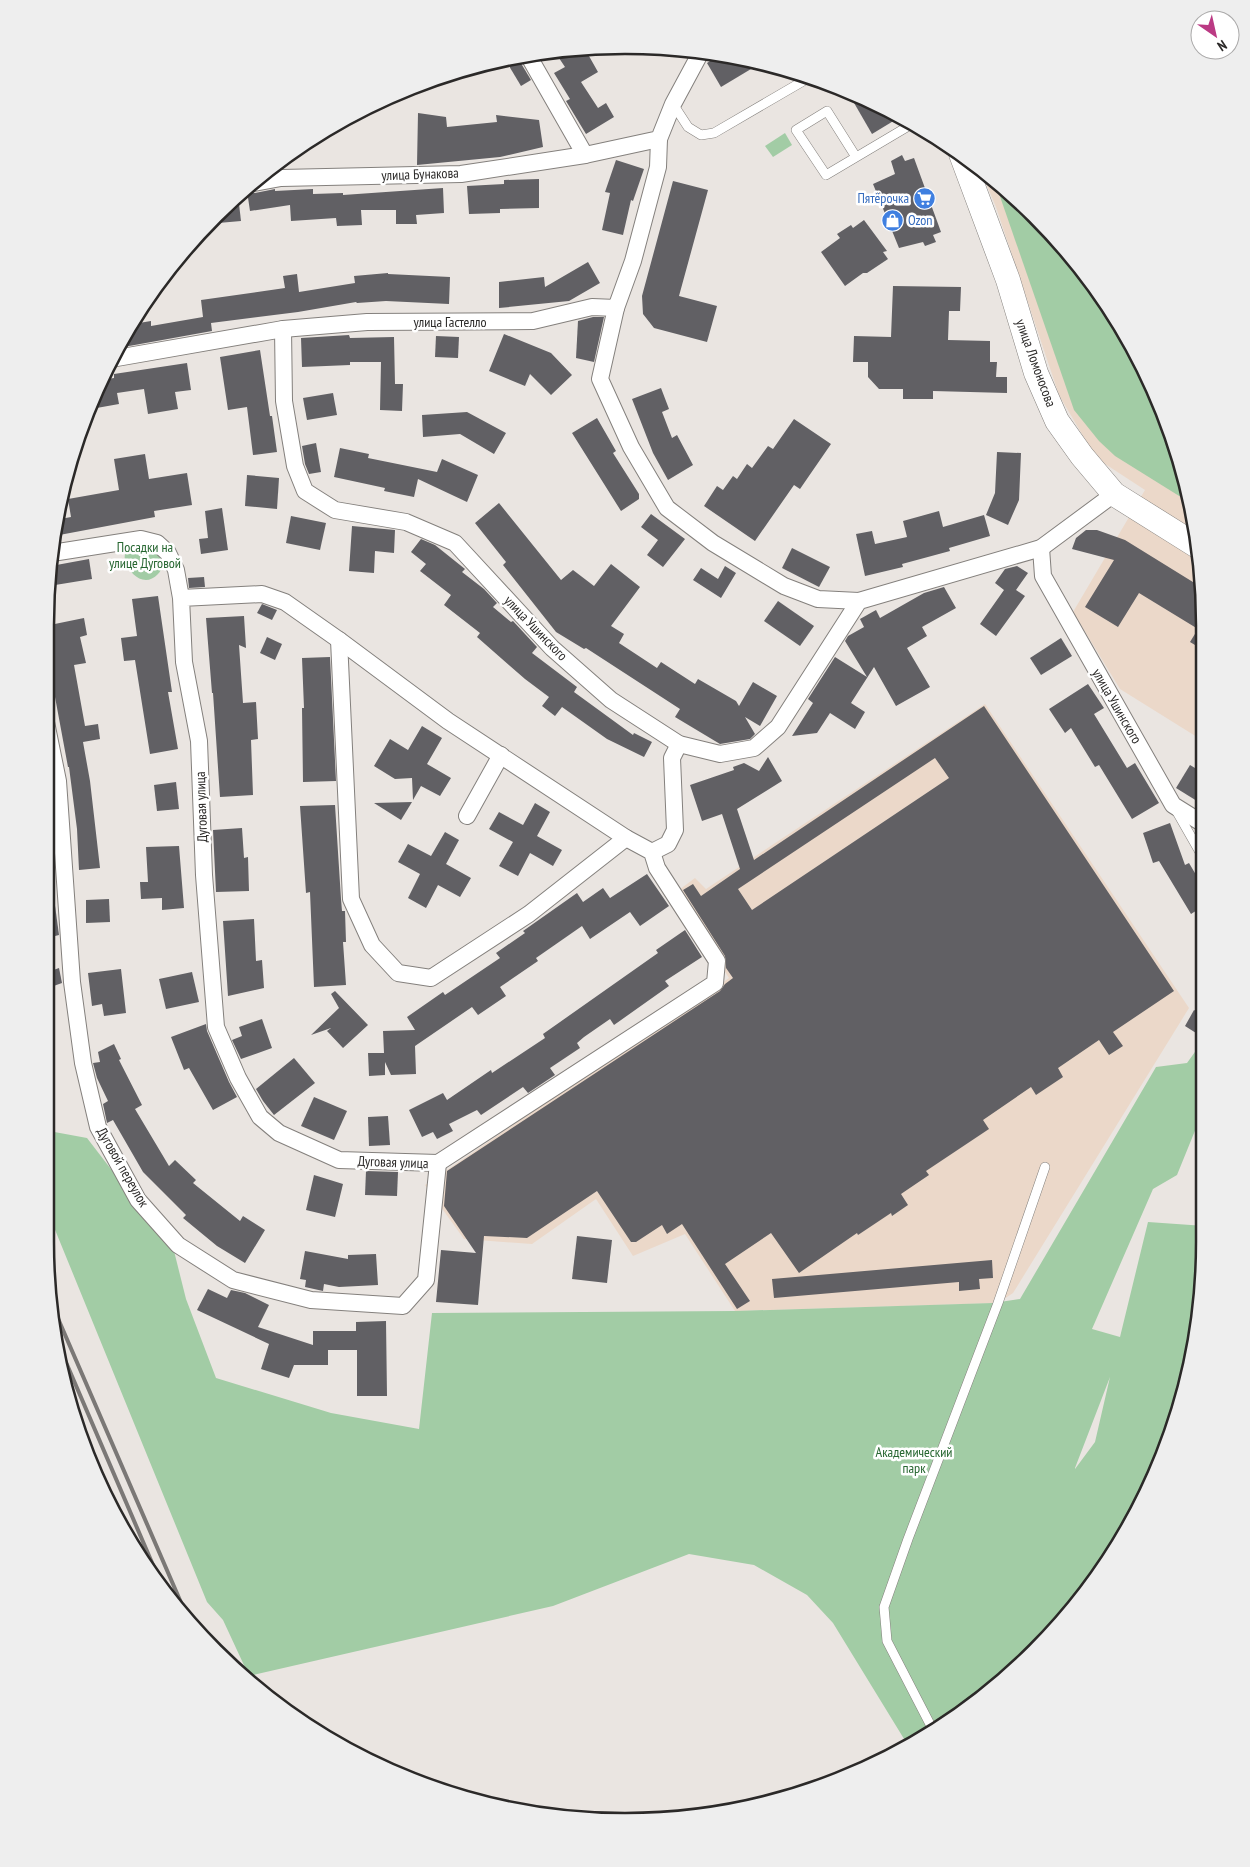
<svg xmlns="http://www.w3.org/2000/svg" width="1250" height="1867" font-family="'PT Sans Narrow',sans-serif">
<rect width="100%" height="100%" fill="#eae5e1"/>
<!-- industrial -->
<g fill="#ebd8c9">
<polygon points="980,169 1035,215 1107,303 1161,403 1194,512 1205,625 1205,742 1120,689 1073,612 1145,490 1096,458 1059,395 996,207"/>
<polygon points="985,704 1189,1008 1013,1293 998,1303 735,1311 685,1234 633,1256 596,1199 532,1244 464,1239 425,1185 729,978 675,893 695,878 706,889"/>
</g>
<!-- green -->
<g fill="#a2cca5" fill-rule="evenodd">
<polygon points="785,133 792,145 773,157 765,146"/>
<polygon points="995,182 1035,215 1107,303 1161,403 1192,504 1115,456 1099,441 1074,410"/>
<path d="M 138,535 L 166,560 C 163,564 162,570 158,574 C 145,588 130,575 125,561 C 124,556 126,549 127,545 Z"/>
<path d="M 1205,1038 L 1205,1106 L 1177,1175 L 1153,1189 L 1092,1329 L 1120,1337 L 1148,1222 L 1205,1226 L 1205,1242 L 1194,1355 L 1145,1499 L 1085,1595 L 1035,1652 L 909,1747 L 833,1623 L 807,1595 L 754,1565 L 689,1554 L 553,1606 L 249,1676 L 223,1620 L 207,1602 L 49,1215 L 49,1131 L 87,1138 L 174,1251 L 186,1299 L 216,1378 L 331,1413 L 419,1429 L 432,1313 L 735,1311 L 993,1303 L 1020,1299 L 1156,1067 L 1187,1063 ZM 1110,1377 L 1095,1442 L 1075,1469 L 1075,1468 Z"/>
</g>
<!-- building -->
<g fill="#616064" fill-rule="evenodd">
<polygon points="585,49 598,72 581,82 598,108 606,103 614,117 586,134 566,101 570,99 554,73 565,67 555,52"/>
<polygon points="721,54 738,56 761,63 721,87 707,63"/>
<polygon points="519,60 531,80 521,86 509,66"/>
<polygon points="846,89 847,89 900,117 872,134"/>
<polygon points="418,113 446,117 447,127 497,122 496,115 539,120 543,147 500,157 417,165"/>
<polygon points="902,155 905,161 914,158 941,232 933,235 936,242 925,246 923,242 899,248 873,184 895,174 891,161"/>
<polygon points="616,160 644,169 633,201 631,200 623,235 602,230 610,193 605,192"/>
<polygon points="539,179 539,208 500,209 500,213 469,214 467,186 504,184 504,180"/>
<polygon points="673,181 708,190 679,296 717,306 707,342 654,328 643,314 642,296"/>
<polygon points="443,188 444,213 416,215 417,224 396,224 396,210 361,210 362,225 337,226 336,218 291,221 290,205 250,211 247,191 255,193 275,189 275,191 313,189 313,194 343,193 343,195"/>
<polygon points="239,204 241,221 207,224 227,205"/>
<polygon points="864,220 887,251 883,252 888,259 867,273 863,273 845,286 821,252 840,238 837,234 851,225 853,228"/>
<polygon points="588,262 600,283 569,301 499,308 499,282 544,277 545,287"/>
<polygon points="388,273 388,274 450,277 449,304 386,301 357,303 356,302 298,312 211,323 212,331 118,348 133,324 151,321 151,326 203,317 201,300 285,288 283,276 297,274 299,292 355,283 354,276"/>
<polygon points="893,286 961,287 960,311 949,311 948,340 990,341 990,362 997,362 996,377 1007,377 1007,393 933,391 933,399 903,399 903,389 879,389 868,377 868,362 853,362 854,336 891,337"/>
<polygon points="593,317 604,317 594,362 576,358 578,321"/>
<polygon points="504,334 551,353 572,375 551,395 530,374 525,386 489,371"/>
<polygon points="349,335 350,338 394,337 395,384 403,384 402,411 380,410 381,362 350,362 350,365 302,367 301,338"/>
<polygon points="436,336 459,337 458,358 435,357"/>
<polygon points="260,350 270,416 272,416 277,452 253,455 247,407 228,410 220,357"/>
<polygon points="187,363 191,390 175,392 178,409 148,414 144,389 117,393 119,404 91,409 101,380 114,378 114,374"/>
<polygon points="661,388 669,409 662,412 672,438 677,435 693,465 668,480 653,453 632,399"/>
<polygon points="333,393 337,415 307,420 303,398"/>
<polygon points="467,412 506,433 494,454 460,434 423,437 422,415"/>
<polygon points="597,418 616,451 613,453 639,494 639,499 621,511 572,433"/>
<polygon points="794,419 831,444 800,489 794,485 755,541 704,506 717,486 723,490 733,476 737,479 747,464 752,468 768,446 773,449"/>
<polygon points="316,443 321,472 309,474 305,464 302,446"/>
<polygon points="340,448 369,454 368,458 437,472 442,459 478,475 467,502 418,479 414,497 384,491 385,488 334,477"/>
<polygon points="997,452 1021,453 1019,500 1008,525 986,515 995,493"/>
<polygon points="145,454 149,479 187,473 192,505 154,511 155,517 54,536 55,520 71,517 68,499 119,490 114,459"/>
<polygon points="247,475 279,478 277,509 245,506"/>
<polygon points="499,503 561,580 573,570 594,586 611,564 640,587 611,626 624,634 619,643 657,668 661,662 695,684 698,679 736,701 739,706 753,682 777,696 760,726 745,717 755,734 750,739 720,744 675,717 680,709 586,648 584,649 556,632 503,565 506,562 475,523"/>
<polygon points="222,508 228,550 201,554 199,539 208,538 205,511"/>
<polygon points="939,511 943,527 984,515 990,536 949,548 950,551 902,564 903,567 865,576 856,534 872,531 875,544 907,537 903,521"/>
<polygon points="651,514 685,539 663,567 647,555 658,540 641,527"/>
<polygon points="291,516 326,523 320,550 286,543"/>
<polygon points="352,526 395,530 394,553 375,551 374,573 349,571"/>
<polygon points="1086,530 1097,530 1125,540 1201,587 1205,625 1205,651 1190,642 1198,629 1139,593 1118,627 1085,607 1114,560 1072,549 1076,538"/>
<polygon points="421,539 435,545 465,569 462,572 484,589 497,603 493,607 511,622 513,621 537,647 532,653 577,687 574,692 633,735 634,733 652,742 644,757 607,739 562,707 555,716 542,706 549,697 525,679 477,637 480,633 444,605 451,595 420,571 426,564 411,552"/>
<polygon points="792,548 830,567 819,587 782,568"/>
<polygon points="89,559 92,579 49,586 51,566"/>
<polygon points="725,566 736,573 721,598 693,580 701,568 718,579"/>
<polygon points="1017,566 1028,573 1016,590 1025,596 996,636 980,624 1004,590 995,583 1005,569"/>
<polygon points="204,577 205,587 189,588 188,578"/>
<polygon points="944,587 956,608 922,627 927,636 907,648 930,687 896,706 874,667 851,703 865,712 855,729 830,713 817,733 792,736 813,703 808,699 835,657 867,677 845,641 848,636 864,627 860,619 876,610 880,618 924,593"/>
<polygon points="158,596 172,692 168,692 178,749 150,754 135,660 124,661 121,638 137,636 132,599"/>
<polygon points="778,601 814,626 800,646 764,621"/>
<polygon points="262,604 277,610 272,620 257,613"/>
<polygon points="244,616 246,648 239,645 243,703 256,702 258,739 251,740 253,795 220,797 213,693 212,693 206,618"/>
<polygon points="84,618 87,635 80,637 86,663 74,665 85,726 98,724 100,739 83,742 90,781 100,868 79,870 77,829 69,767 68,767 50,670 47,671 45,659 45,626"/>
<polygon points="267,637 282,644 275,660 260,653"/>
<polygon points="1061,638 1072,656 1041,675 1030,658"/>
<polygon points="330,657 336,781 303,782 302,708 304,708 302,658"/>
<polygon points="1088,684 1104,708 1094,714 1127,768 1135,763 1159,803 1132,819 1099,765 1095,767 1071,728 1065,733 1049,709"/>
<path d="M 984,706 L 1174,991 L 1113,1032 L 1123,1046 L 1109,1055 L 1099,1040 L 1058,1068 L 1063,1077 L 1036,1095 L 1031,1087 L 983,1120 L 989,1129 L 926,1171 L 929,1175 L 901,1194 L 908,1205 L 892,1216 L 891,1213 L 858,1235 L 857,1233 L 799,1273 L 771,1233 L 725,1264 L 750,1301 L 737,1309 L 682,1224 L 667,1234 L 662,1225 L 636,1242 L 631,1242 L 597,1191 L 527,1238 L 484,1236 L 478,1305 L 436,1302 L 441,1250 L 476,1253 L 444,1206 L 447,1171 L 720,991 L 725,984 L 733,978 L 726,968 L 725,956 L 683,890 L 693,884 L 701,896 L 740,869 L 722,814 L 702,821 L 690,785 L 734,770 L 733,767 L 744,763 L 759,771 L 768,757 L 782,781 L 737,809 L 754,860 ZM 935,758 L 949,778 L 752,910 L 738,889 Z"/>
<polygon points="422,726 442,738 427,764 451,778 440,796 421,786 413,800 412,778 395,779 374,766 390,739 408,750"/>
<polygon points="1190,765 1205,774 1205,806 1176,788"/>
<polygon points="176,782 179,809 157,811 154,785"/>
<polygon points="412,802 401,820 374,803"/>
<polygon points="535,803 550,812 537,836 562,850 553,866 530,853 518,876 499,866 513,842 489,829 499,812 523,825"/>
<polygon points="335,805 341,899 342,911 345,911 346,942 343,942 346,985 314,987 310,892 306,893 300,806"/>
<polygon points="1170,823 1185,865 1189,863 1205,890 1205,905 1191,914 1159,861 1153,863 1143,833"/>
<polygon points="242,828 244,858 248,857 249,891 216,892 213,830"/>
<polygon points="445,832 459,840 446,864 471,878 460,897 438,885 426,908 408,898 420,874 398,862 408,844 431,856"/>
<polygon points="179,846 184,908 162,910 162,898 141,899 140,882 148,882 146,847"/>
<polygon points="647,874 669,906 640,926 630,912 590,939 582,926 536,958 538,961 500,987 506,996 478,1015 472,1007 415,1046 416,1074 391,1075 385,1062 385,1075 369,1076 368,1053 384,1053 383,1031 415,1030 407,1017 443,992 445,995 500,958 496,953 525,933 523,931 577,893 583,902 603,888 610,898"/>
<polygon points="54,898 59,935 47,938 47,899"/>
<polygon points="109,899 110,922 86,923 86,900"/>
<polygon points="254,919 256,961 262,960 264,988 228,996 223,921"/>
<polygon points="685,930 702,957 665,981 669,986 614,1025 610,1019 584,1037 577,1043 580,1048 550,1068 555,1075 528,1093 523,1087 481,1115 477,1110 449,1124 453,1131 437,1139 433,1132 422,1137 409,1110 443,1093 447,1100 491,1070 492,1073 545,1038 543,1034 658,953 656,950"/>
<polygon points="59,968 62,983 48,988 48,972"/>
<polygon points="121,969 126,1013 104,1016 102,1004 92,1006 88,973"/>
<polygon points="192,972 199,1002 166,1009 159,979"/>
<polygon points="335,991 368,1025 343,1048 327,1031 331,1028 311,1035 339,1008 331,994"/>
<polygon points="1194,1010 1205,1016 1205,1031 1199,1028 1196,1033 1185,1026"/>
<polygon points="262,1019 272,1048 241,1059 232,1040 242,1036 239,1027"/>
<polygon points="206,1024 207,1031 229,1082 237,1097 213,1110 189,1068 184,1070 171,1037"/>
<polygon points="114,1044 121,1059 119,1060 142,1105 135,1109 169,1166 175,1160 196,1180 193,1183 240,1221 243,1216 265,1230 245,1263 217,1246 183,1218 186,1215 143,1172 113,1120 107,1123 103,1104 108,1101 97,1078 93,1063 100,1062 98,1052"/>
<polygon points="294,1058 315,1083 274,1115 263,1101 256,1089"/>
<polygon points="314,1097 347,1111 334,1140 301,1126"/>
<polygon points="388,1116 390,1145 369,1146 368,1117"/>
<polygon points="366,1171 398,1172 397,1196 365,1195"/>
<polygon points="314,1175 343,1184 335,1217 306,1210"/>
<polygon points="577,1236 612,1240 607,1283 572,1279"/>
<polygon points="305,1251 348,1259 348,1255 376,1254 378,1285 339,1287 324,1284 323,1291 305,1287 306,1280 300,1279"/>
<polygon points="992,1260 993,1278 979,1279 980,1289 959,1291 959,1282 774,1298 772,1279"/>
<polygon points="208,1289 227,1298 231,1290 245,1293 269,1305 258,1327 313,1345 313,1331 356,1331 356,1322 386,1321 387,1396 357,1396 357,1350 328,1350 328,1365 294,1365 289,1378 261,1369 269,1344 197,1310"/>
</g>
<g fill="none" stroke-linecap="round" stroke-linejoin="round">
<defs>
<g id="service">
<polyline points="673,104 688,127 701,135 714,133 805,80"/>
<polyline points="856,157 827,111 796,130 826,175 912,124"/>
<polyline points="1177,812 1205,861"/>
<polyline points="933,1730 887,1641 884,1607 908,1539 998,1303 1045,1167"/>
</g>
<g id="minor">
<polyline points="528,55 585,155"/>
<polyline points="254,183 281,178 461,174 585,155 659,139 673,104 701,52"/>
<polyline points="616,308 600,379 631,447 667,508 713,543 784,586 818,599 859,601"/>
<polyline points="283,329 284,401 295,466 305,491 335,510 406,522 455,543 552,648 611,700 679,744 720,754 754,748 778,727 859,601 1041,548 1114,494"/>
<polyline points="111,359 283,329 367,322 533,321 592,307 616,308 633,261 658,167 659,139"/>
<polyline points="1041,548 1043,576 1173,805 1205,825"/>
<polyline points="52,553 141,539 157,543 168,553 176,570 181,598 184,662 199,741 204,875 216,1027 238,1078 260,1117 279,1133 339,1160 438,1163 715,983 717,961 657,868 652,852 626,838 448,721 339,640 285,602 262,594 181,598"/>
<polyline points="339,640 351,899 372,945 398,973 431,978 529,914 626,838"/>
<polyline points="46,722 58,781 72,982 83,1063 98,1127 138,1200 178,1245 233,1280 311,1300 403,1306 426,1280 438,1163"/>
<polyline points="467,816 501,755"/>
<polyline points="652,852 668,844 675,830 672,758 679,744"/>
</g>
<polyline id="secondary" points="961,154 1008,280 1036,373 1057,421 1082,456 1114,494 1197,546"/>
</defs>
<!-- service casing -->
<use href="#service" stroke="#84807d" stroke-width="10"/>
<!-- minor casing -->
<use href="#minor" stroke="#84807d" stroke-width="18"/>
<!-- secondary casing -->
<use href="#secondary" stroke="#84807d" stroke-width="25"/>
<!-- service -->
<use href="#service" stroke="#fff" stroke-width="9"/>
<!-- minor -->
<use href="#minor" stroke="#fff" stroke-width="16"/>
<!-- secondary -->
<use href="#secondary" stroke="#fff" stroke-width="24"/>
<!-- rail -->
<g stroke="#7b7876" stroke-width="4">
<polyline points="50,1300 192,1628"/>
<polyline points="53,1332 165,1593"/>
</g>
</g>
<!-- icons -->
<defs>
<symbol id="supermarket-disc" viewBox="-11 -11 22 22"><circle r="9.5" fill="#3f7fe0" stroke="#fff"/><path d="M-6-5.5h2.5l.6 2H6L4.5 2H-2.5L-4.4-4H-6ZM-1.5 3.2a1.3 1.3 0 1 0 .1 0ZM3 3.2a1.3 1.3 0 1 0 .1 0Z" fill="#fff"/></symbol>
<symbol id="shop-disc" viewBox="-11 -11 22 22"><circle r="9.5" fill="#3f7fe0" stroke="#fff"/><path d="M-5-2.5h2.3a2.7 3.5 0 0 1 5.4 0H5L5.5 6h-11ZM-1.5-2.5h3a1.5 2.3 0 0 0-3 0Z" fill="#fff"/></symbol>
</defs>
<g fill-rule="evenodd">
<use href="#supermarket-disc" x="912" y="186" width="25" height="25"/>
<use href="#shop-disc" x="880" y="208" width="25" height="25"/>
</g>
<g text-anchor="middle" stroke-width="5" stroke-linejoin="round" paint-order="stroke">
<!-- street labels -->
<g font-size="14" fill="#2b2928" stroke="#fff">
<text transform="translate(420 174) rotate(-2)" y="5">улица Бунакова</text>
<text x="450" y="327">улица Гастелло</text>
<text transform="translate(1036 363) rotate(70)" y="5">улица Ломоносова</text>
<text transform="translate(536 628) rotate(46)" y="5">улица Ушинского</text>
<text transform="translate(1117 706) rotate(60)" y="5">улица Ушинского</text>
<text transform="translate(201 807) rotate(-92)" y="5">Дуговая улица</text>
<text transform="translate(393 1162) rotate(2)" y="5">Дуговая улица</text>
<text transform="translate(123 1167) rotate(60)" y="5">Дуговой переулок</text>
</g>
<!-- shop labels -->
<g font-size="14" fill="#366cbe" stroke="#fff" text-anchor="end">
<text x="909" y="203">Пятёрочка</text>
<text x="908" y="225" text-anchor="start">Ozon</text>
</g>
<!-- park labels -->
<g font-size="14" fill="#266630" stroke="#fff">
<text x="145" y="552">Посадки на<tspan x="145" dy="16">улице Дуговой</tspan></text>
<text x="914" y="1457">Академический<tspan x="914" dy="16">парк</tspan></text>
</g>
</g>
<!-- crop -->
<path d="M0 0H1250V1867H0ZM625 54H625A571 571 0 0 1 1196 625V1242A571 571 0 0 1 625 1813H625A571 571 0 0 1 54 1242V625A571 571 0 0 1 625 54Z" fill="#eee" fill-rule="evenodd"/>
<path fill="none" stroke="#2b2928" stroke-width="2.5" d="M625 54H625A571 571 0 0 1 1196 625V1242A571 571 0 0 1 625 1813H625A571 571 0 0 1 54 1242V625A571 571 0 0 1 625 54Z"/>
<!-- north arrow -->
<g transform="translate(1215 35) rotate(146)"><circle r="24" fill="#ffffff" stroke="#aaa9a9"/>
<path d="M0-4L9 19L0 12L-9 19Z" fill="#bb3a84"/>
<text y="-8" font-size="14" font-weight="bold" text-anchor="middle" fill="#2b2928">N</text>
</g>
</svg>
